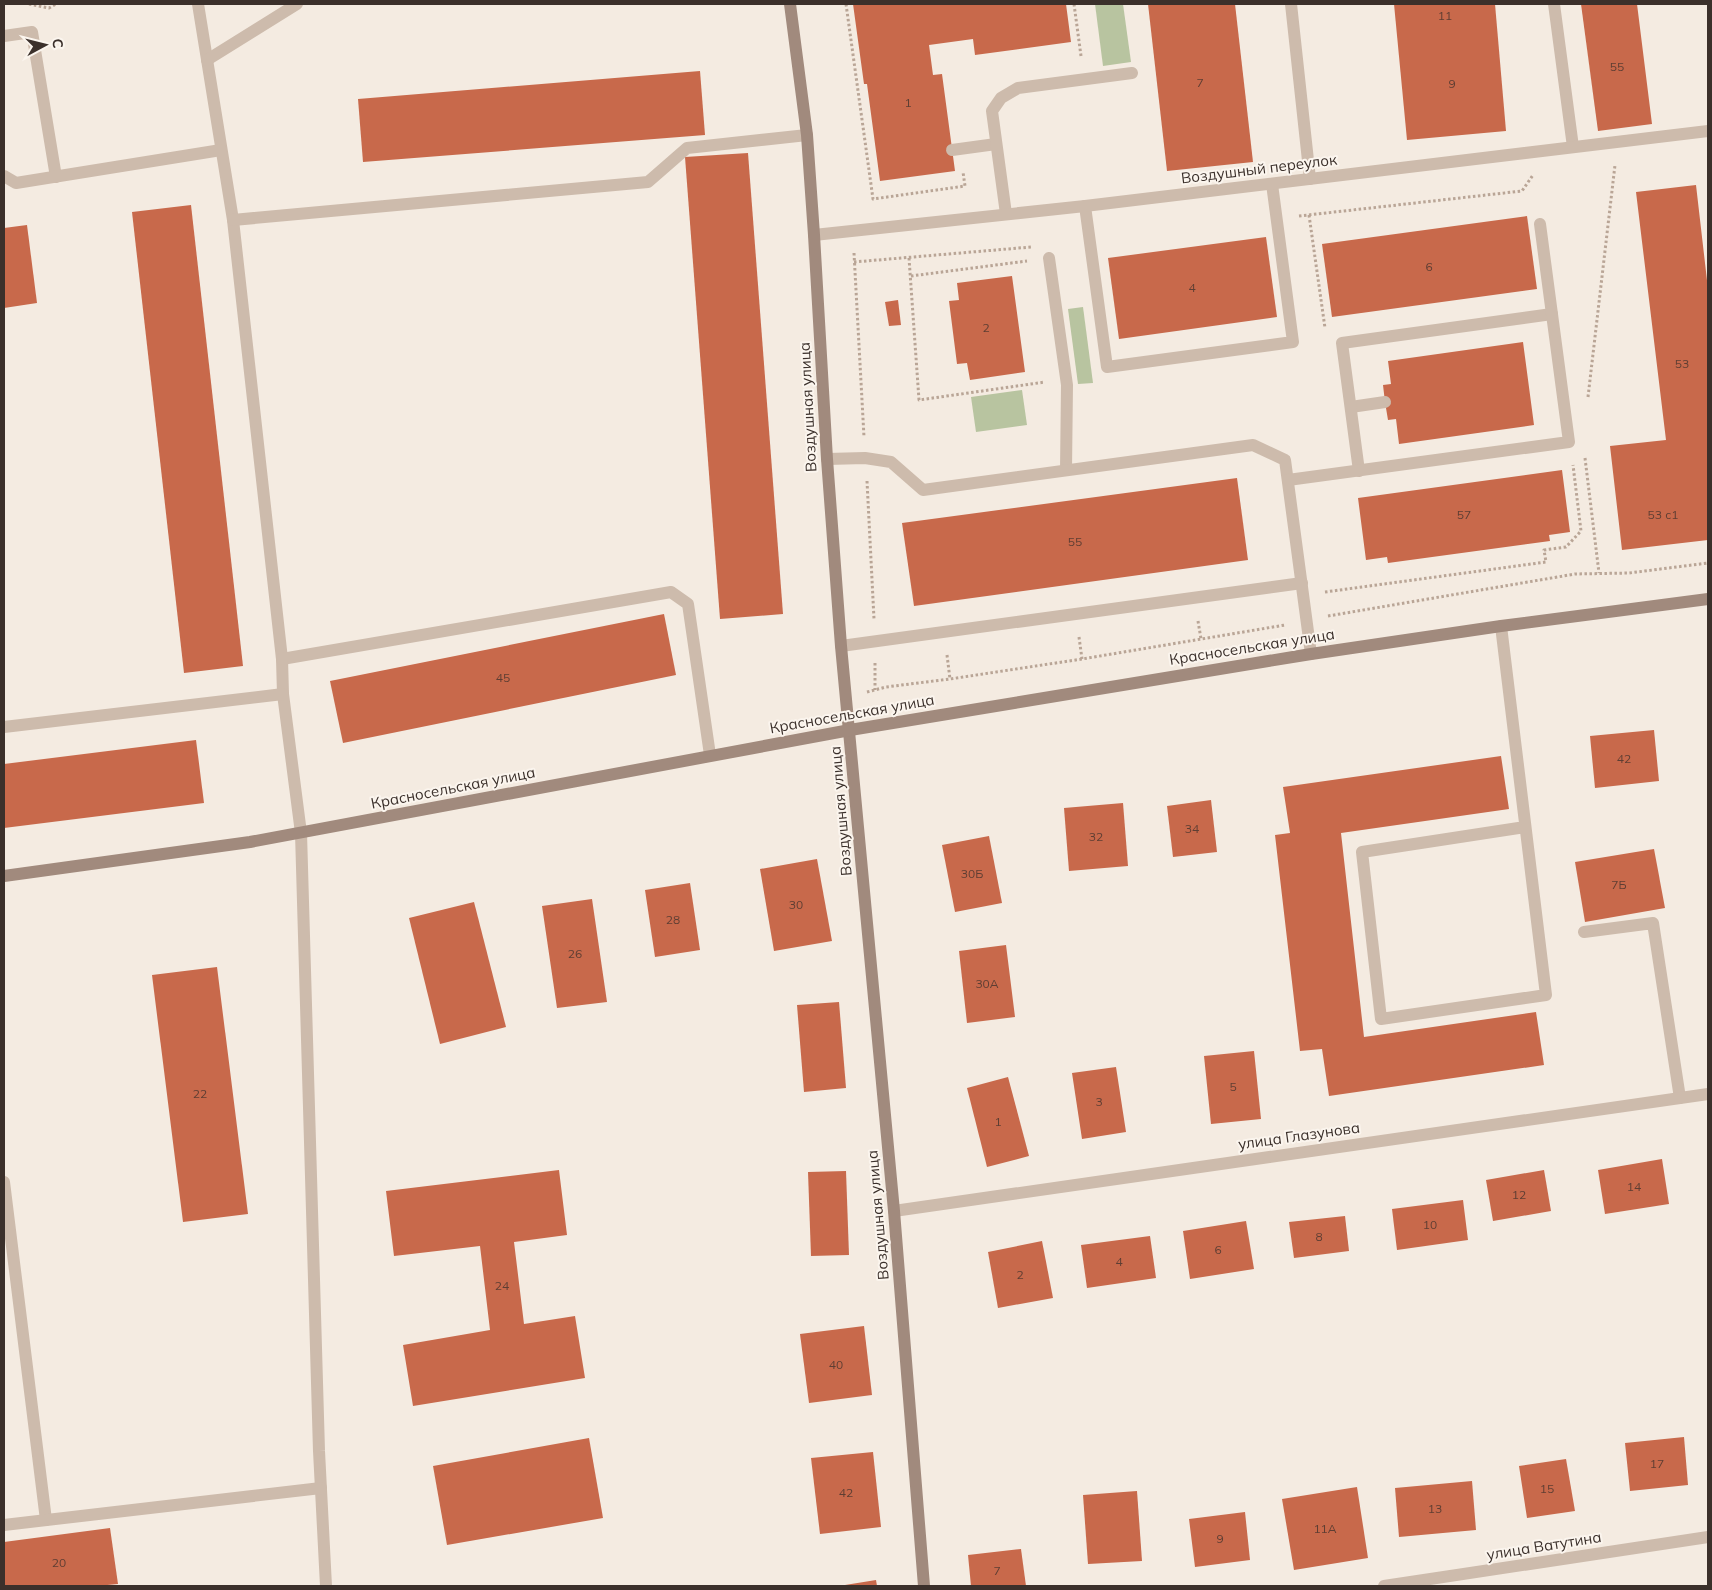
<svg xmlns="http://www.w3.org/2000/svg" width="1712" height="1590" font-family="Mulish,sans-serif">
<rect width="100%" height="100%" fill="#f4ebe1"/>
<!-- green -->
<g fill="#b8c4a0">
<polygon points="1095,4 1123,4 1131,62 1103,66"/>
<polygon points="1083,307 1093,383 1078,384 1068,309"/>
<polygon points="1022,390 1027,425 976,432 971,397"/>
</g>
<!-- building -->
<g fill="#c8694b">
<polygon points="853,4 1066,4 1071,42 975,55 973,39 929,45 933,75 942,74 955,171 880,181 867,84 864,84"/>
<polygon points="1148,4 1235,4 1253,162 1167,171"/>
<polygon points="1394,4 1495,4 1506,131 1407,140"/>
<polygon points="1581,4 1637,4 1652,124 1598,131"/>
<polygon points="700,71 705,135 363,162 358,99"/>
<polygon points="748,153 783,614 720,619 685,157"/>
<polygon points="1696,185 1708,289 1708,540 1622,550 1610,446 1666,440 1636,192"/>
<polygon points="191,205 243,666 184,673 132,212"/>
<polygon points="1527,216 1537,289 1332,317 1322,244"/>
<polygon points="27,225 37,303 4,308 4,228"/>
<polygon points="1266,237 1277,317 1119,339 1108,258"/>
<polygon points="1012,276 1025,372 970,380 967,363 957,364 949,301 959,300 957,283"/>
<polygon points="898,300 901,325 889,326 885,302"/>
<polygon points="1523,342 1534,425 1399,444 1396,419 1388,420 1385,402 1383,385 1391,384 1388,361"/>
<polygon points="1562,470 1570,532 1549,535 1550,541 1388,563 1387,557 1366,560 1358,498"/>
<polygon points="1237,478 1248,560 914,606 902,523"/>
<polygon points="664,614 676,675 343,743 330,681"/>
<polygon points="1654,730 1659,781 1595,788 1590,736"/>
<polygon points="196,740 204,803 4,828 4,764"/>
<polygon points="1501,756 1509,809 1341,833 1364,1037 1536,1012 1544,1065 1329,1096 1322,1049 1300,1051 1275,835 1290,833 1283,787"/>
<polygon points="1211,800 1217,852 1173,857 1167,806"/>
<polygon points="1123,803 1128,866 1069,871 1064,808"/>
<polygon points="989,836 1002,903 955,912 942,845"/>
<polygon points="1654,849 1665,908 1585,922 1575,862"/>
<polygon points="817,859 832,941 774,951 760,869"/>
<polygon points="690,883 700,950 655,957 645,890"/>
<polygon points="592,899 607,1002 557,1008 542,906"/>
<polygon points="474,902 506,1027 440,1044 409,918"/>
<polygon points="1006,945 1015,1017 967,1023 959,951"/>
<polygon points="217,967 248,1214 183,1222 152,975"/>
<polygon points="839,1002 846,1088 804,1092 797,1005"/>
<polygon points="1254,1051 1261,1119 1211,1124 1204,1056"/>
<polygon points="1116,1067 1126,1132 1082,1139 1072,1073"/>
<polygon points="1008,1077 1029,1156 987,1167 967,1088"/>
<polygon points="1662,1159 1669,1204 1605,1214 1598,1170"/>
<polygon points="559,1170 567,1235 514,1242 524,1324 575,1316 585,1378 413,1406 403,1345 490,1330 480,1246 394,1256 386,1191"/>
<polygon points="1544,1170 1551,1211 1493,1221 1486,1180"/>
<polygon points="846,1171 849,1255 811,1256 808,1172"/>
<polygon points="1463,1200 1468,1240 1397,1250 1392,1209"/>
<polygon points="1345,1216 1349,1251 1294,1258 1289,1222"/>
<polygon points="1246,1221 1254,1269 1190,1279 1183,1231"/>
<polygon points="1150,1236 1156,1278 1087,1288 1081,1245"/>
<polygon points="1042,1241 1053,1298 998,1308 988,1252"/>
<polygon points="864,1326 872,1395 809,1403 800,1334"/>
<polygon points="1684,1437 1688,1485 1630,1491 1625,1443"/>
<polygon points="589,1438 603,1518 447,1545 433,1466"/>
<polygon points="873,1452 881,1527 820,1534 811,1458"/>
<polygon points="1566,1459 1575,1511 1527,1518 1519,1466"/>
<polygon points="1472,1481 1476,1530 1399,1537 1395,1488"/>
<polygon points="1357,1487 1368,1558 1294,1570 1282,1499"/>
<polygon points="1137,1491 1142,1561 1088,1564 1083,1495"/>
<polygon points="1245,1512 1250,1560 1195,1567 1189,1519"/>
<polygon points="110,1528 118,1584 97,1586 4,1586 4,1542"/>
<polygon points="1021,1549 1026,1586 971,1586 968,1555"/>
<polygon points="876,1580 877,1586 845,1586 845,1585"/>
</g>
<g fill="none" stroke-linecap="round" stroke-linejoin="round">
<!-- path -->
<g stroke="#b9a596" stroke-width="3" stroke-dasharray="2.5 2.5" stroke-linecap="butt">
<polyline points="29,4 49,8 56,4"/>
<polyline points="846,4 873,199 965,186 963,172"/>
<polyline points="1074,4 1081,56"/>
<polyline points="1309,215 1325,328"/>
<polyline points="1299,216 1522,191 1533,175"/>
<polyline points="854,253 864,437"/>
<polyline points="909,258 919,400 1045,382"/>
<polyline points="854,262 1031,247"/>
<polyline points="911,276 1027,261"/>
<polyline points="1588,397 1615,165"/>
<polyline points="1585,458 1599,573"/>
<polyline points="867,481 874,619"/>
<polyline points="1325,592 1546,562 1544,550 1566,547 1581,531 1573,465"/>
<polyline points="1328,616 1575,574 1629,573 1708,563"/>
<polyline points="1198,621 1201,639"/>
<polyline points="1079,637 1082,659"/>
<polyline points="947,655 950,679"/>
<polyline points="875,663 875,690"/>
<polyline points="867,692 886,687 950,679 1082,659 1285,625"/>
</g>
<!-- lane -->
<g stroke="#cdbbac" stroke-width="12">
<polyline points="198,4 233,220 282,659 283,694 301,833 319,1451 326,1586"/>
<polyline points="1291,4 1310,179"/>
<polyline points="1554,4 1573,147"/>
<polyline points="4,36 32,32 56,177"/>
<polyline points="207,60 297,4"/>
<polyline points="952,150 996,144"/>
<polyline points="4,176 16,183 221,150"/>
<polyline points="1085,206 1107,367 1293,342 1272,184"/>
<polyline points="1006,214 992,111 1001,98 1018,88 1132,73"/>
<polyline points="233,220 648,182 687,148 807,135"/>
<polyline points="1049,258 1067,385 1066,470"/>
<polyline points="1351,407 1385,402"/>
<polyline points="827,459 865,458 891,462 923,490 1253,445 1285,460 1311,654"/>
<polyline points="1359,471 1342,343 1552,314"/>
<polyline points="1288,480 1569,442 1540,224"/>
<polyline points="1501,626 1546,995 1381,1019 1362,852 1525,827"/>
<polyline points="841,646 1302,583"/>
<polyline points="282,659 671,592 688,604 710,755"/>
<polyline points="4,727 283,694"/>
<polyline points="1584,932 1653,923 1680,1098"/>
<polyline points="4,1182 46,1520"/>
<polyline points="4,1525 321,1488"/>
</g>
<!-- street -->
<g stroke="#cdbbac" stroke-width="12">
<polyline points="814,235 1085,206 1708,131"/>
<polyline points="894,1211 1708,1094"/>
<polyline points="1384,1586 1708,1537"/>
</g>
<!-- secondary -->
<g stroke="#a18a7d" stroke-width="12">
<polyline points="790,4 807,135 814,235 827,459 841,646 894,1211 924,1586"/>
<polyline points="4,876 250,842 850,730 1311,654 1501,626 1708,599"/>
</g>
</g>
<g text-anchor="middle" stroke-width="4" stroke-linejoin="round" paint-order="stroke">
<!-- number labels -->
<g font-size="12" fill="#5e3e33">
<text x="1445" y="20">11</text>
<text x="1617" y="71">55</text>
<text x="1200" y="87">7</text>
<text x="1452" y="88">9</text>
<text x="908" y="107">1</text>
<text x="1429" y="271">6</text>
<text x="1192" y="292">4</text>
<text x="986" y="332">2</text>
<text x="1682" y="368">53</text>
<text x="1464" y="519">57</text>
<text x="1663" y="519">53 с1</text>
<text x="1075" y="546">55</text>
<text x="503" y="682">45</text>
<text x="1624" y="763">42</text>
<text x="1192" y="833">34</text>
<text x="1096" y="841">32</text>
<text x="972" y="878">30Б</text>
<text x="1619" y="889">7Б</text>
<text x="796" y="909">30</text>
<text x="673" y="924">28</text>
<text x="575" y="958">26</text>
<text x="987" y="988">30А</text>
<text x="1233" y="1091">5</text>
<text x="200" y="1098">22</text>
<text x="1099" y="1106">3</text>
<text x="998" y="1126">1</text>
<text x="1634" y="1191">14</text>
<text x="1519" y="1199">12</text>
<text x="1430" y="1229">10</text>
<text x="1319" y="1241">8</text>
<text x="1218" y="1254">6</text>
<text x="1119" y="1266">4</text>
<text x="1020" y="1279">2</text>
<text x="502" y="1290">24</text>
<text x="836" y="1369">40</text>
<text x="1657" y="1468">17</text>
<text x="1547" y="1493">15</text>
<text x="846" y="1497">42</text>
<text x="1435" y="1513">13</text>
<text x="1325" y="1533">11А</text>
<text x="1220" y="1543">9</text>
<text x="59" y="1567">20</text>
<text x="997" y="1575">7</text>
</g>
<!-- street labels -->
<g font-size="15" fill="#3b302b" stroke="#fbf5ee">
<text transform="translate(1259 169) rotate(-7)" y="5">Воздушный переулок</text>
<text transform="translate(808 407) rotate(-93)" y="5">Воздушная улица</text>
<text transform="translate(1252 647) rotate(-9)" y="5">Красносельская улица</text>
<text transform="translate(852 714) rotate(-10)" y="5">Красносельская улица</text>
<text transform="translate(453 788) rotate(-11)" y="5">Красносельская улица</text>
<text transform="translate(841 811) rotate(-95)" y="5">Воздушная улица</text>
<text transform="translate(1299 1136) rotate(-8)" y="5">улица Глазунова</text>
<text transform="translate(878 1215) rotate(-95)" y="5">Воздушная улица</text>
<text transform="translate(1544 1546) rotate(-9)" y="5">улица Ватутина</text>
</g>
</g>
<!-- border -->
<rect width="1712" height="1590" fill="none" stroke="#3b302b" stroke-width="10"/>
<!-- north arrow -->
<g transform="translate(45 45) rotate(83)" stroke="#fbf5ee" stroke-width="4" paint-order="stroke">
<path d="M0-4L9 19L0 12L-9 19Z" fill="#3b302b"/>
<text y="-8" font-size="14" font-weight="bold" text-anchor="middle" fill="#3b302b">С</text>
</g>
</svg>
